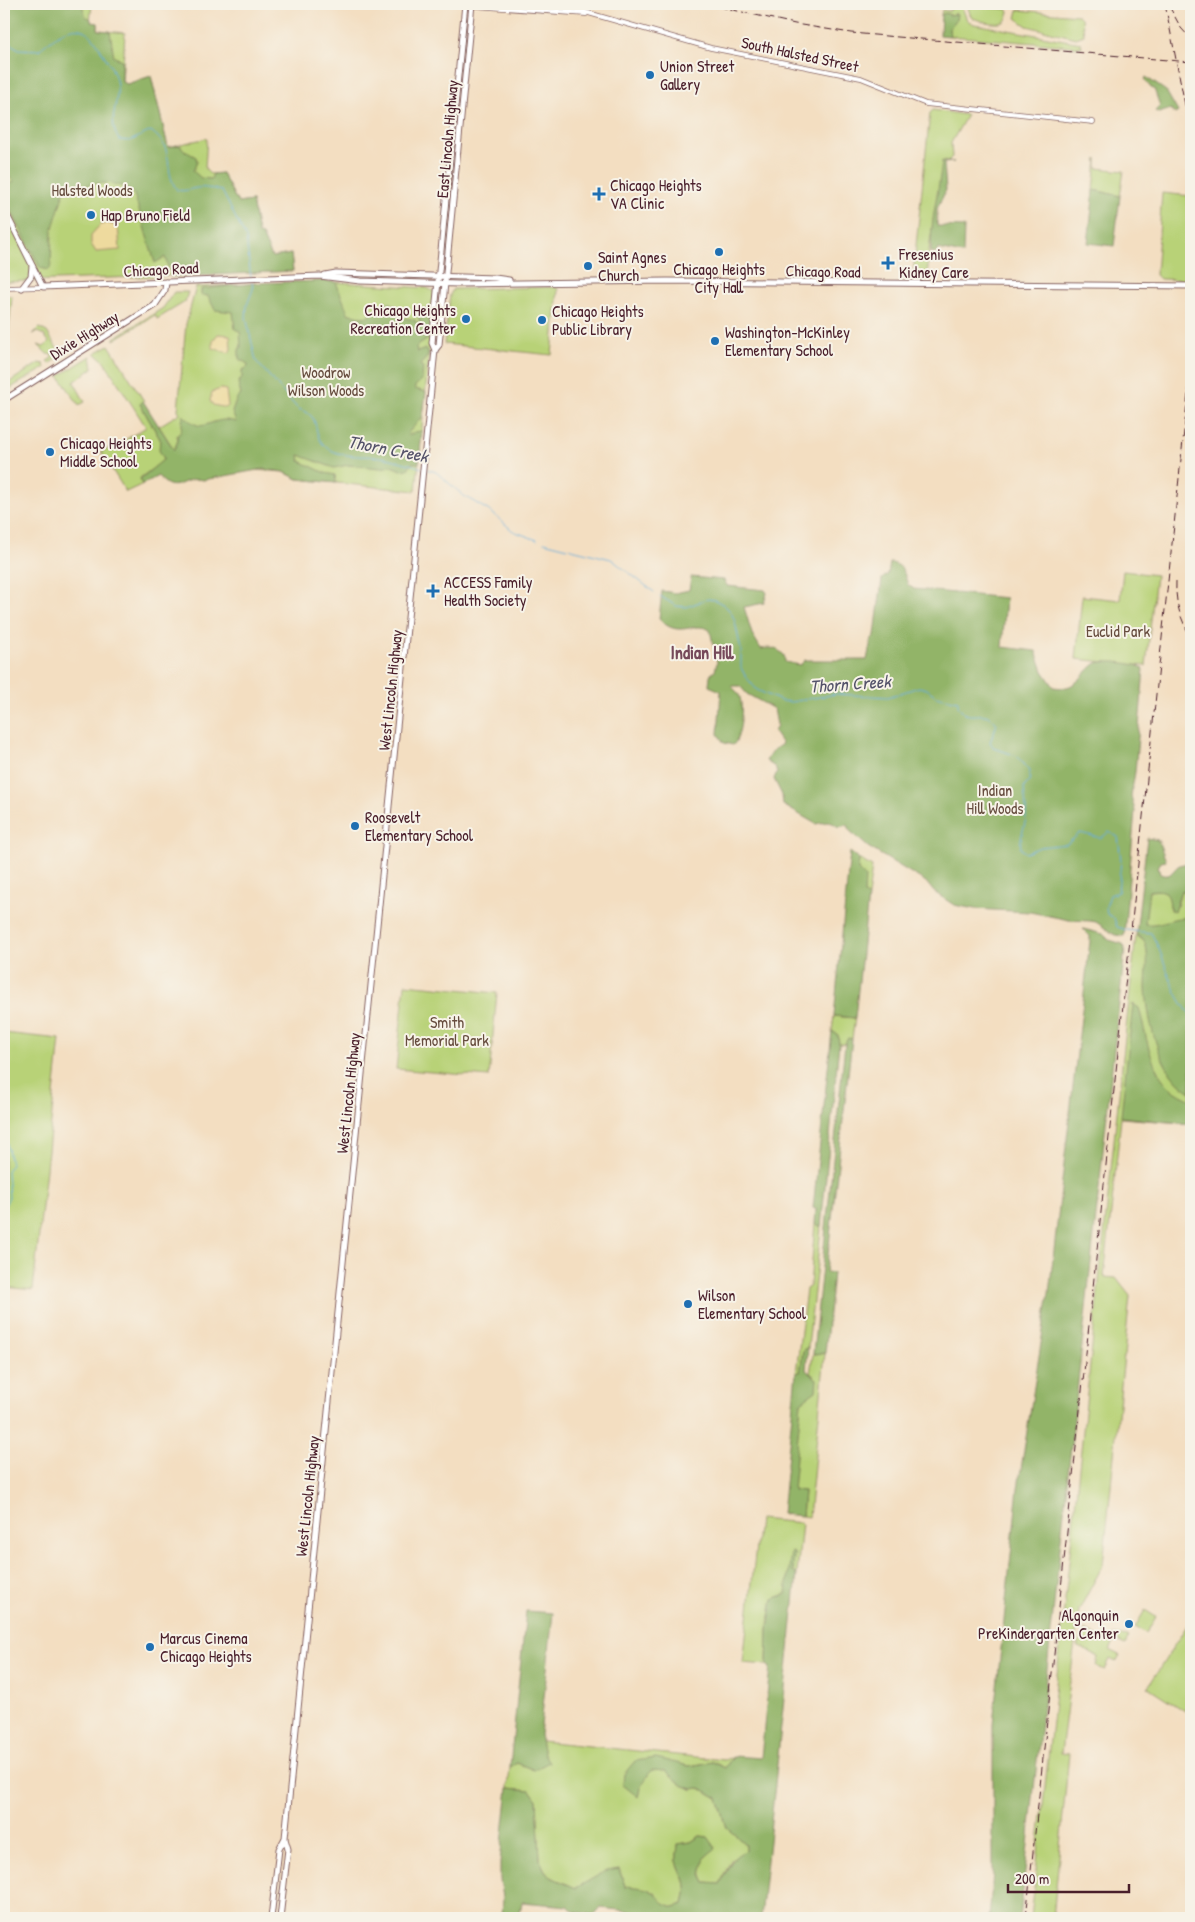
<svg xmlns="http://www.w3.org/2000/svg" width="1195" height="1922" font-family="'Patrick Hand',sans-serif">
<rect width="100%" height="100%" fill="#f7f3e8"/>
<filter id="ink" filterUnits="userSpaceOnUse"><feTurbulence type="fractalNoise" baseFrequency=".02" numOctaves="2"/><feDisplacementMap in="SourceGraphic" scale="10" xChannelSelector="R" yChannelSelector="G"/><feConvolveMatrix kernelMatrix="1 2 1 2 8 2 1 2 1" color-interpolation-filters="sRGB"/></filter>
<filter id="wash" filterUnits="userSpaceOnUse"><feTurbulence type="fractalNoise" baseFrequency=".0096" numOctaves="4" result="noise"/><feDisplacementMap in="SourceGraphic" scale="20" xChannelSelector="R" yChannelSelector="G"/><feGaussianBlur stdDeviation="1.12" result="paint"/><feColorMatrix in="noise" values="0 0 0 0 0 0 0 0 0 0 0 0 0 0 0 0 0 1.4 0 .05"/><feComposite in="paint" operator="in"/></filter>
<g filter="url(#wash)">
<rect width="100%" height="100%" fill="#f3dec1"/>
<!-- green -->
<g fill="#b8d277" stroke="#817851">
<polygon points="4,4 92,4 90,22 98,23 98,30 125,33 122,82 127,84 151,76 168,147 207,138 205,169 210,174 222,173 238,203 252,201 263,259 291,254 293,271 4,282"/>
<polygon points="951,5 962,7 967,20 974,24 1081,43 1082,47 950,36 949,29 955,13 951,16 948,13 941,15 942,10 950,11"/>
<path d="M 970,6 L 1007,9 L 1009,12 C 1009,12 1007,19 1006,20 C 1001,27 978,21 971,17 L 968,8 Z"/>
<polygon points="1018,10 1078,15 1082,19 1084,35 1076,38 1027,26 1016,18"/>
<path d="M 933,110 L 967,115 L 951,143 L 952,157 L 948,161 L 945,160 C 941,171 941,180 939,190 C 934,219 927,249 928,278 L 915,278 L 913,274 L 930,113 Z"/>
<polygon points="1097,159 1097,168 1124,171 1120,196 1094,190"/>
<polygon points="1162,193 1191,196 1191,280 1160,279 1156,275"/>
<polygon points="321,281 427,288 435,292 416,491 298,479 284,472 254,470 181,433 177,435 178,440 175,451 159,426 180,413 178,410 186,324 196,287"/>
<polygon points="555,287 558,289 552,355 444,344 450,295 453,289"/>
<polygon points="174,292 188,292 185,302 157,319 155,315 114,340 114,338 163,308"/>
<polygon points="4,296 12,296 4,383"/>
<polygon points="39,328 47,332 60,353 64,351 65,353 50,364 47,361 52,358 52,355 47,354 38,345 44,347 49,342 44,335 37,332 33,334"/>
<polygon points="109,345 144,401 140,404 160,439 164,460 140,478 143,484 126,492 101,452 108,448 109,450 146,427 104,361 95,353"/>
<polygon points="91,356 93,368 74,382 85,402 79,405 59,376"/>
<polygon points="39,363 44,364 45,368 9,389 11,381"/>
<polygon points="1123,571 1156,575 1146,666 1076,659 1082,596 1120,600"/>
<polygon points="859,859 872,867 868,897 864,894 858,870"/>
<polygon points="1162,890 1170,898 1170,910 1177,906 1181,891 1186,890 1191,894 1191,918 1186,917 1191,925 1191,1124 1121,1118 1104,1277 1116,1278 1130,1296 1103,1565 1079,1610 1061,1753 1069,1754 1053,1918 1031,1918 1136,935 1144,941 1144,918 1149,891"/>
<polygon points="405,984 497,993 489,1077 396,1069"/>
<polygon points="834,1016 855,1018 852,1039 848,1038 845,1044 839,1044 838,1035 832,1031"/>
<polygon points="4,1033 60,1039 33,1290 4,1287"/>
<polygon points="815,1223 821,1227 808,1347 803,1351 800,1373 796,1373 806,1289 810,1286"/>
<polygon points="825,1353 809,1517 802,1516 804,1491 792,1490 801,1402 817,1379 810,1373 813,1354"/>
<polygon points="759,1519 802,1523 797,1574 793,1571 794,1554 786,1594 773,1599 768,1629 767,1665 743,1663"/>
<polygon points="1145,1610 1156,1617 1146,1633 1135,1627"/>
<polygon points="1191,1619 1191,1703 1185,1711 1148,1687"/>
<polygon points="1085,1630 1109,1642 1113,1635 1129,1637 1125,1645 1115,1640 1110,1650 1120,1655 1116,1662 1110,1659 1105,1670 1096,1666 1098,1657 1077,1646"/>
<path d="M 541,1741 L 725,1760 L 733,1756 L 725,1768 L 713,1762 L 689,1766 L 635,1761 L 638,1797 L 640,1788 L 651,1769 L 666,1771 L 682,1785 L 692,1789 L 700,1788 L 718,1798 L 727,1828 L 746,1845 L 746,1851 L 731,1860 L 720,1884 L 705,1883 C 697,1869 705,1857 711,1844 L 708,1837 L 700,1836 L 691,1842 L 678,1844 C 678,1849 676,1856 677,1861 C 683,1880 690,1882 684,1904 L 674,1907 L 660,1902 L 655,1893 L 647,1889 L 625,1886 L 619,1869 L 576,1888 L 555,1879 L 545,1871 L 540,1860 L 537,1800 L 530,1790 L 508,1788 L 510,1767 L 517,1763 L 534,1770 L 544,1754 Z"/>
</g>
<!-- forest -->
<g fill="#92b468" stroke="#6e6a4a">
<path d="M 4,4 L 82,4 L 85,16 L 91,19 L 91,22 L 98,23 L 98,30 L 110,31 L 114,57 L 122,60 L 122,82 L 127,84 L 151,76 L 168,147 L 180,145 L 185,151 L 196,157 L 197,162 L 193,171 L 201,178 L 211,179 L 213,174 L 222,173 L 238,203 L 252,201 L 258,234 L 262,235 L 272,257 L 291,254 L 293,271 L 171,277 L 165,257 L 155,263 L 134,194 C 113,176 88,184 64,192 L 52,231 L 51,266 L 49,270 L 40,268 L 4,196 L 4,182 L 8,185 L 14,182 L 4,170 Z"/>
<polygon points="945,13 950,15 957,14 956,20 949,29 950,36 940,35 941,15"/>
<polygon points="1146,77 1166,91 1178,112 1175,114 1171,109 1159,113 1155,111 1160,106 1154,89 1151,88 1144,79"/>
<path d="M 942,161 L 954,162 L 944,163 L 946,190 L 937,209 L 937,226 L 964,227 L 963,254 L 938,249 L 936,253 L 931,252 C 930,221 939,191 942,161 Z"/>
<polygon points="1094,190 1120,196 1114,246 1088,243"/>
<path d="M 321,281 L 336,282 L 348,313 C 370,322 370,314 384,301 L 393,304 L 405,318 L 415,320 L 416,323 L 420,322 L 417,314 L 419,310 L 427,308 L 434,311 L 431,337 L 416,347 L 417,352 L 426,349 L 428,351 L 428,356 L 420,365 L 423,367 L 422,380 L 415,386 L 415,389 L 426,392 L 423,416 L 408,433 L 409,436 L 414,432 L 422,431 L 419,463 L 412,463 L 408,469 L 401,470 L 391,466 L 380,468 L 348,465 L 334,468 L 299,455 L 300,461 L 325,473 L 335,475 L 336,483 L 298,479 L 284,472 L 263,469 L 203,480 C 182,475 176,498 158,476 L 143,484 L 140,479 L 164,459 L 159,450 L 160,439 L 140,404 L 143,401 L 174,450 L 178,440 L 177,435 L 181,432 L 183,415 C 203,434 204,422 224,420 C 228,420 232,421 236,422 L 232,412 L 237,398 L 241,395 L 238,383 L 242,378 L 242,370 L 247,368 L 248,364 L 239,359 L 239,350 L 241,346 L 240,332 L 235,329 L 233,312 L 215,310 L 208,296 L 201,295 L 201,289 L 256,283 Z"/>
<path d="M 890,563 C 904,564 904,574 908,585 L 914,589 L 1006,598 L 1002,647 L 1036,651 L 1043,671 L 1054,687 C 1076,691 1080,676 1095,664 C 1101,659 1138,663 1144,669 L 1135,772 L 1131,796 L 1135,811 L 1124,936 L 1115,935 L 1096,922 L 1090,921 L 1069,920 L 1030,912 L 975,909 L 954,905 L 934,892 L 926,882 L 868,847 L 849,830 L 847,825 L 838,827 C 832,820 824,822 816,824 L 783,805 L 782,795 L 774,779 L 777,772 L 775,767 L 766,761 L 772,751 L 782,744 L 774,732 L 777,725 L 774,709 L 747,694 L 740,686 L 731,686 C 733,688 737,691 739,695 C 744,704 741,739 733,745 L 724,743 L 718,734 L 721,691 L 709,686 L 710,675 L 715,671 L 717,662 L 710,630 C 692,620 680,640 659,619 L 662,591 L 675,593 L 689,590 L 691,577 L 724,580 L 727,586 L 765,590 L 767,593 L 764,603 L 744,607 L 752,634 L 761,649 C 771,647 777,648 784,655 L 785,662 L 800,665 L 805,660 L 867,660 L 871,640 L 875,635 L 882,579 L 888,574 Z"/>
<path d="M 1147,838 L 1158,840 L 1166,861 L 1161,862 L 1158,867 L 1160,874 C 1171,878 1171,872 1178,866 C 1181,864 1188,863 1191,862 L 1191,894 L 1186,890 L 1181,891 L 1174,912 L 1170,910 C 1170,894 1166,888 1149,891 L 1145,924 C 1162,926 1174,915 1191,918 L 1191,1092 C 1159,1074 1148,1023 1146,988 C 1146,974 1149,959 1146,946 C 1144,940 1141,937 1136,935 Z"/>
<polygon points="850,852 859,859 858,870 865,877 864,894 868,897 855,1018 834,1016"/>
<polygon points="1083,929 1103,934 1109,940 1123,944 1125,948 1020,1918 989,1918 993,1874 993,1724 1018,1488 1049,1293 1090,941 1090,936"/>
<path d="M 1133,1004 L 1139,1008 C 1146,1033 1150,1071 1171,1088 C 1176,1093 1185,1097 1191,1100 L 1191,1124 L 1121,1117 Z"/>
<polygon points="832,1031 838,1035 839,1044 821,1227 815,1223 816,1209 813,1208"/>
<polygon points="848,1038 852,1039 826,1272 833,1273 825,1353 813,1354 845,1044"/>
<polygon points="808,1347 806,1370 817,1379 816,1391 801,1402 793,1490 804,1491 802,1516 782,1514 796,1373 800,1372 803,1351"/>
<path d="M 791,1552 L 794,1553 L 793,1571 L 797,1574 L 761,1918 L 638,1918 L 639,1912 L 600,1908 L 594,1915 L 575,1912 L 568,1906 L 522,1902 L 519,1918 L 502,1918 L 503,1897 L 500,1880 L 500,1862 L 508,1788 L 530,1790 L 537,1800 L 540,1860 L 545,1871 L 555,1879 L 576,1888 L 606,1871 L 619,1869 L 625,1886 C 634,1887 648,1887 654,1893 C 664,1901 659,1902 674,1907 L 684,1904 C 690,1882 683,1879 677,1861 C 676,1856 678,1849 678,1844 L 691,1842 L 700,1836 L 708,1837 L 716,1848 L 705,1857 L 701,1875 L 705,1883 L 720,1884 C 728,1871 730,1855 746,1851 L 746,1845 L 727,1828 L 718,1798 L 700,1788 L 692,1789 L 682,1785 L 666,1771 L 651,1770 L 640,1788 L 638,1797 L 623,1785 L 624,1774 L 635,1761 L 656,1758 L 689,1766 L 713,1762 L 725,1768 L 733,1756 L 761,1758 L 770,1666 L 767,1665 L 768,1629 L 773,1599 L 786,1594 Z"/>
<polygon points="526,1611 553,1613 540,1735 544,1754 549,1762 534,1770 517,1763 510,1767"/>
</g>
<!-- sand -->
<g fill="#eeda9e" stroke="#9c7c64">
<polygon points="107,223 118,226 120,250 96,252 91,244 91,235 100,225"/>
<polygon points="218,334 230,335 231,349 229,353 213,348 213,340"/>
<polygon points="221,389 226,390 228,406 226,408 213,405 210,401 212,392"/>
</g>
<g fill="none" stroke-linecap="round" stroke-linejoin="round">
<!-- stream -->
<g stroke="#64addb" stroke-width="1">
<path d="M 4,40 L 19,49 L 39,50 C 64,29 83,14 102,52 C 107,60 114,70 116,80 C 122,102 105,117 119,140 L 130,141 L 151,131 C 177,150 162,169 177,190 C 185,192 189,189 197,188 C 205,187 214,189 222,191 L 246,238 L 251,278"/>
<path d="M 252,282 L 253,289 L 247,305 L 246,317 L 256,361 L 298,409 C 324,416 310,433 325,446 C 340,459 363,455 381,457 C 394,459 409,464 422,468"/>
<polyline points="426,469 436,472 464,496 491,512 513,531 537,540"/>
<polyline points="544,542 611,559 654,592"/>
<path d="M 660,596 L 676,606 L 686,607 L 708,599 L 715,600 L 724,605 L 731,612 L 735,622 L 741,650 L 741,668 L 746,677 L 757,690 L 781,701 L 791,702 L 836,694 L 888,697 L 919,687 L 927,689 L 936,696 L 958,701 L 958,706 L 965,714 C 978,718 987,709 997,724 L 990,742 L 994,748 L 1017,756 L 1030,771 L 1029,782 L 1024,787 C 1024,797 1027,806 1026,817 C 1025,828 1019,837 1021,849 L 1026,853 L 1040,847 L 1067,844 L 1080,833 L 1101,838 L 1109,832 L 1118,837 L 1121,860 L 1118,892 L 1110,895 L 1106,907 L 1107,914 L 1114,918 L 1117,927 L 1126,930 L 1151,933 C 1167,960 1169,991 1191,1015"/>
<polyline points="4,1069 4,1084"/>
<polyline points="4,1129 11,1164 7,1171 9,1197 4,1207"/>
<polyline points="4,1214 4,1221"/>
</g>
</g>
</g>
<g filter="url(#ink)">
<g fill="none" stroke-linecap="round" stroke-linejoin="round">
<defs>
<g id="minor">
<polyline points="449,4 586,14"/>
<polyline points="515,4 578,10 711,48 861,78 926,104 1093,122"/>
<polyline points="4,288 43,287"/>
</g>
<g id="major">
<polyline points="4,209 43,287 320,276 360,281 458,284 667,281 1191,286"/>
<polyline points="325,275 336,273 495,278 509,280"/>
<polyline points="22,288 31,276 32,266"/>
<polyline points="435,350 432,343 465,4"/>
<polyline points="4,400 155,305 165,290 166,282"/>
<polyline points="271,1918 279,1849 285,1838 435,350 439,345 472,4"/>
<polyline points="280,1918 288,1849 285,1839"/>
</g>
</defs>
<!-- minor casing -->
<use href="#minor" stroke="#856260" stroke-width="5.5"/>
<!-- major casing -->
<use href="#major" stroke="#856260" stroke-width="7"/>
<!-- minor -->
<use href="#minor" stroke="#fff" stroke-width="4"/>
<!-- major -->
<use href="#major" stroke="#fff" stroke-width="5"/>
<!-- rail -->
<g stroke="#4a1f2b" stroke-width="1" stroke-dasharray="8 4" stroke-linecap="butt">
<polyline points="707,4 795,24 851,33 1191,62"/>
<polyline points="1165,4 1191,135"/>
<polyline points="1169,6 1181,28 1191,39"/>
<path d="M 1176,581 C 1175,602 1180,619 1191,637"/>
<polyline points="1026,1918 1191,365"/>
</g>
</g>
</g>
<!-- markers -->
<g fill="#1f6fb2" stroke="#f7f3e8" stroke-width="2">
<circle cx="650" cy="75" r="5"/>
<path d="M596.5 186.5h5v5h5v5h-5v5h-5v-5h-5v-5h5z"/>
<circle cx="91" cy="215" r="5"/>
<circle cx="719" cy="252" r="5"/>
<path d="M885.5 255.5h5v5h5v5h-5v5h-5v-5h-5v-5h5z"/>
<circle cx="588" cy="266" r="5"/>
<circle cx="466" cy="319" r="5"/>
<circle cx="542" cy="320" r="5"/>
<circle cx="715" cy="341" r="5"/>
<circle cx="50" cy="452" r="5"/>
<path d="M430.5 583.5h5v5h5v5h-5v5h-5v-5h-5v-5h5z"/>
<circle cx="355" cy="826" r="5"/>
<circle cx="688" cy="1304" r="5"/>
<circle cx="1129" cy="1624" r="5"/>
<circle cx="150" cy="1647" r="5"/>
</g>
<g text-anchor="middle" stroke-width="4" stroke-linejoin="round" paint-order="stroke">
<!-- street labels -->
<g font-size="16" fill="#4a1f2b" stroke="#f7f3e8">
<text transform="translate(800 54) rotate(12)" y="6">South Halsted Street</text>
<text transform="translate(447 139) rotate(-85)" y="6">East Lincoln Highway</text>
<text transform="translate(161 269) rotate(-3)" y="6">Chicago Road</text>
<text transform="translate(823 271) rotate(1)" y="6">Chicago Road</text>
<text transform="translate(84 335) rotate(-32)" y="6">Dixie Highway</text>
<text transform="translate(390 690) rotate(-84)" y="6">West Lincoln Highway</text>
<text transform="translate(348 1093) rotate(-84)" y="6">West Lincoln Highway</text>
<text transform="translate(307 1496) rotate(-84)" y="6">West Lincoln Highway</text>
</g>
<!-- poi labels -->
<g font-size="16" fill="#4a1f2b" stroke="#f7f3e8" text-anchor="start">
<text x="660" y="72">Union Street<tspan x="660" dy="18">Gallery</tspan></text>
<text x="610" y="191">Chicago Heights<tspan x="610" dy="18">VA Clinic</tspan></text>
<text x="101" y="221">Hap Bruno Field</text>
<text x="899" y="260">Fresenius<tspan x="899" dy="18">Kidney Care</tspan></text>
<text x="598" y="263">Saint Agnes<tspan x="598" dy="18">Church</tspan></text>
<text x="719" y="275" text-anchor="middle">Chicago Heights<tspan x="719" dy="18">City Hall</tspan></text>
<text x="456" y="316" text-anchor="end">Chicago Heights<tspan x="456" dy="18">Recreation Center</tspan></text>
<text x="552" y="317">Chicago Heights<tspan x="552" dy="18">Public Library</tspan></text>
<text x="725" y="338">Washington-McKinley<tspan x="725" dy="18">Elementary School</tspan></text>
<text x="60" y="449">Chicago Heights<tspan x="60" dy="18">Middle School</tspan></text>
<text x="444" y="588">ACCESS Family<tspan x="444" dy="18">Health Society</tspan></text>
<text x="365" y="823">Roosevelt<tspan x="365" dy="18">Elementary School</tspan></text>
<text x="698" y="1301">Wilson<tspan x="698" dy="18">Elementary School</tspan></text>
<text x="1119" y="1621" text-anchor="end">Algonquin<tspan x="1119" dy="18">PreKindergarten Center</tspan></text>
<text x="160" y="1644">Marcus Cinema<tspan x="160" dy="18">Chicago Heights</tspan></text>
</g>
<!-- park labels -->
<g font-size="16" fill="#664c3e" stroke="#f7f3e8">
<text x="92" y="196">Halsted Woods</text>
<text x="326" y="378">Woodrow<tspan x="326" dy="18">Wilson Woods</tspan></text>
<text x="1118" y="637">Euclid Park</text>
<text x="995" y="796">Indian<tspan x="995" dy="18">Hill Woods</tspan></text>
<text x="447" y="1028">Smith<tspan x="447" dy="18">Memorial Park</tspan></text>
</g>
<!-- water labels -->
<g font-size="18" font-style="italic" fill="#535169" stroke="#f7f3e8">
<text transform="translate(388 449) rotate(11)" y="6">Thorn Creek</text>
<text transform="translate(850 684) rotate(-4)" y="6">Thorn Creek</text>
</g>
<!-- neighbourhood labels -->
<g font-size="18" font-weight="bold" fill="#764a5b" stroke="#f7f3e8">
<text x="702" y="659">Indian Hill</text>
</g>
</g>
<!-- margin -->
<rect width="1195" height="1922" fill="none" stroke="#f7f3e8" stroke-width="20"/>
<!-- scale -->
<path d="M1008 1884v8h121v-8" fill="none" stroke="#4a1f2b" stroke-width="2.5"/>
<text x="1015" y="1884" font-size="15" fill="#4a1f2b" stroke="#f7f3e8" stroke-width="4" paint-order="stroke">200 m</text>
</svg>
